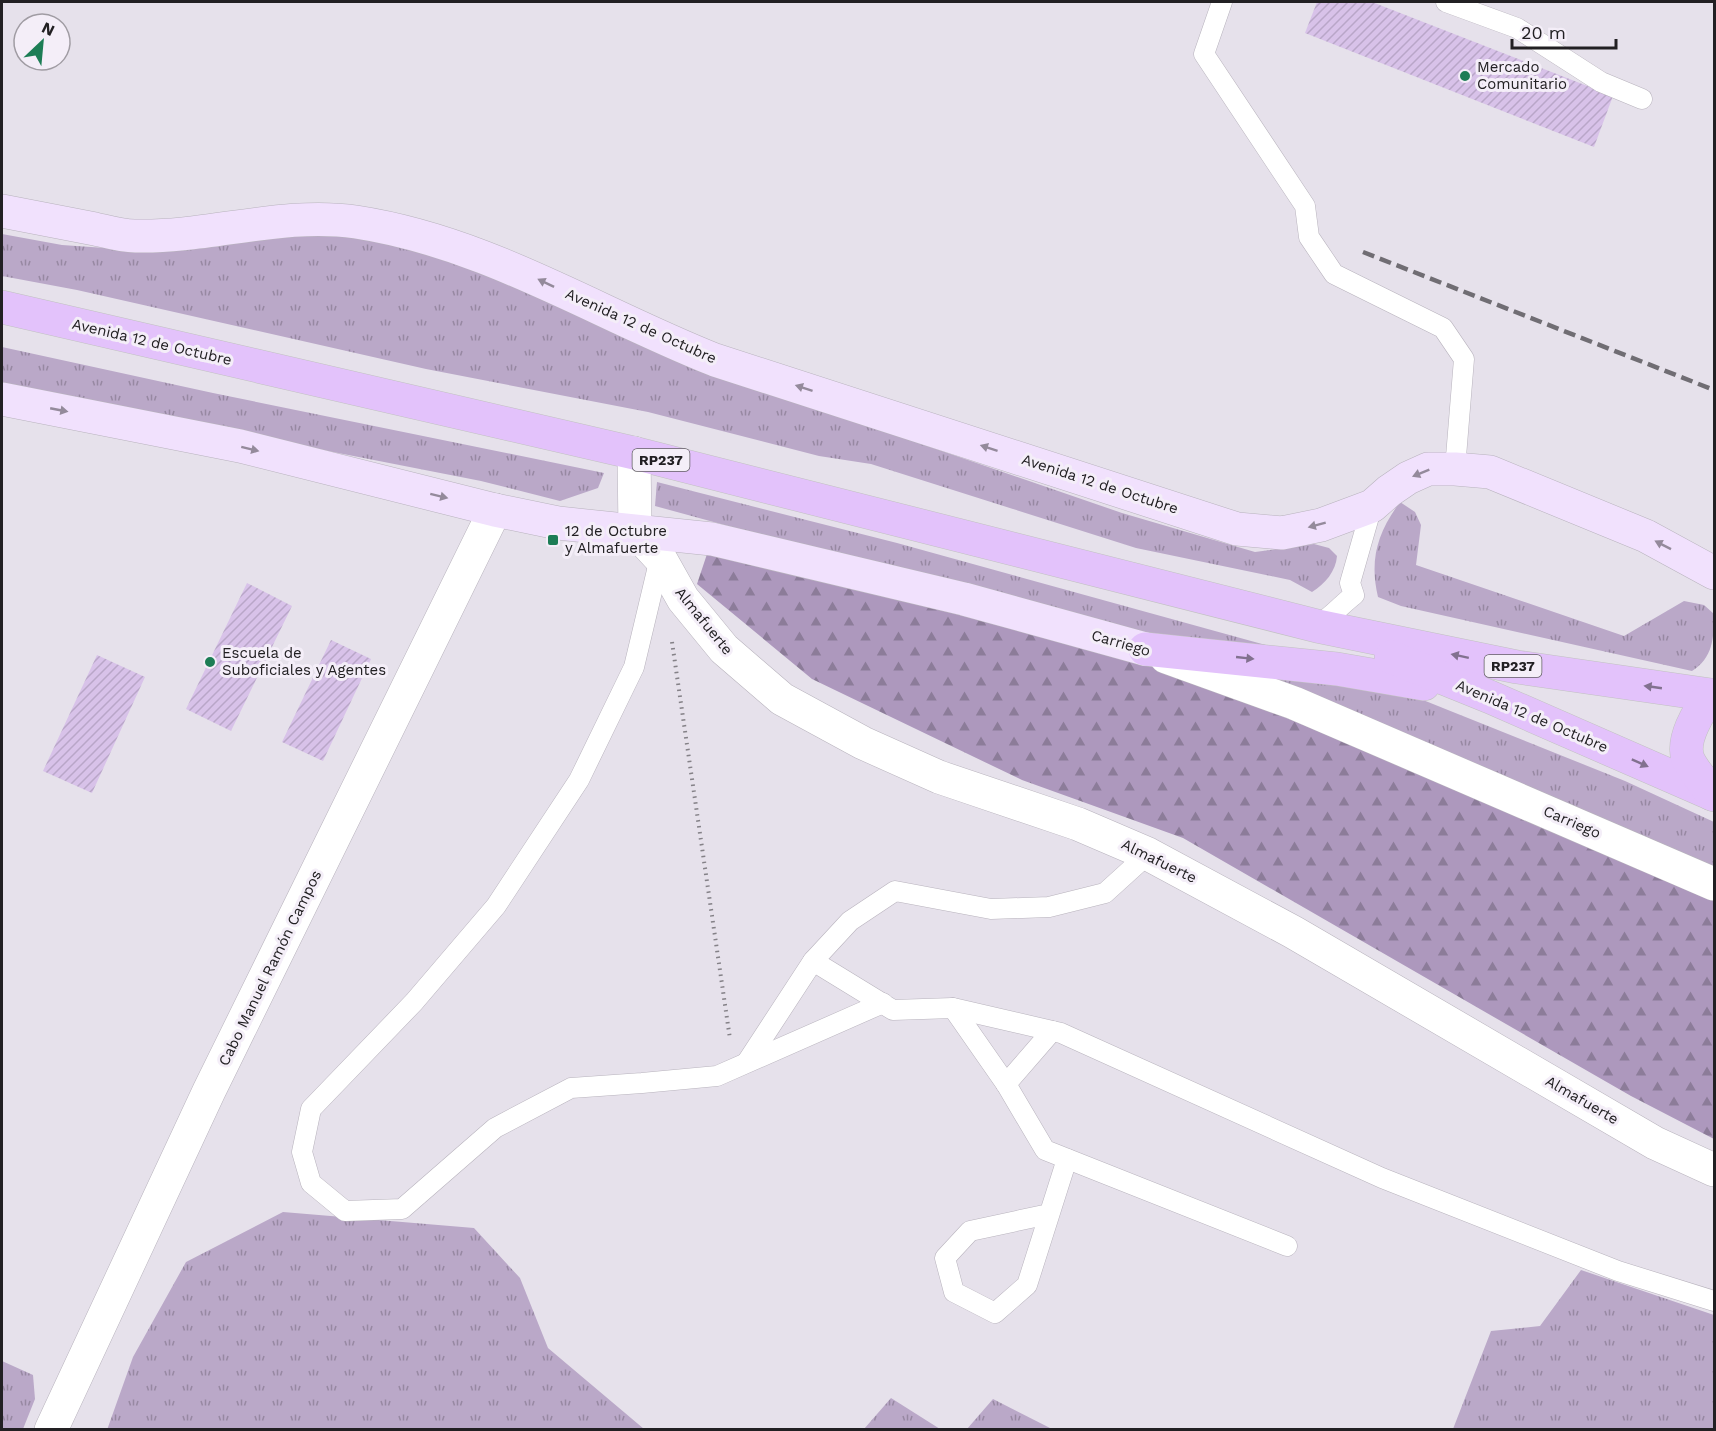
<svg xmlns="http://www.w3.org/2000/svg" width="1716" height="1431" font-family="'Work Sans',sans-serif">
<defs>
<pattern id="grass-tufts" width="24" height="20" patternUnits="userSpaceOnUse" patternTransform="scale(1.5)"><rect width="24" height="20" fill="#baa8c8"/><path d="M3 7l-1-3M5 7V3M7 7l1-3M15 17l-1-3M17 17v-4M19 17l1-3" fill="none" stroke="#9788a2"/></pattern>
<pattern id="forest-firs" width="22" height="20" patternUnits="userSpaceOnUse" patternTransform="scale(1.5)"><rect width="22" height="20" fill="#ad98bd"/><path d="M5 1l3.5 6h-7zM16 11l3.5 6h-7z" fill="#8c7c99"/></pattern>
<pattern id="building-hatch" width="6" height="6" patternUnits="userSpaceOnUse" patternTransform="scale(1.5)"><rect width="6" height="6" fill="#d8c2e9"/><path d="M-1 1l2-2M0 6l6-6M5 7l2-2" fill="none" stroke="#b9a6c8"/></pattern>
</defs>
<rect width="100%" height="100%" fill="#e6e1eb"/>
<!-- grass -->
<g fill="url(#grass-tufts)">
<path d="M 331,233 L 391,238 L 488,268 L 820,409 L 1122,513 L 1255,552 L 1314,544 L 1329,548 L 1337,556 C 1336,571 1325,584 1312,592 L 1290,580 L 1136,548 L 871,464 L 819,456 L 648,412 L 426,369 L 77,290 L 2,276 L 2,234 L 62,245 L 120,249 Z"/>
<polygon points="2,347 213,393 604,473 598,488 560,501 481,481 2,387"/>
<polygon points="657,482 897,543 1287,651 1139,638 655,506"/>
<path d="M 1400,502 L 1415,512 L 1421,525 L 1416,565 L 1624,636 L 1684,601 L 1704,605 L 1714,614 C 1714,638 1713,658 1692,671 L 1401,606 L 1378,597 C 1369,559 1378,532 1400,502 Z"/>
<polygon points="1227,667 1413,696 1625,781 1714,822 1714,875"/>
<polygon points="283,1212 474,1228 520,1278 548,1348 644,1429 107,1430 133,1357 186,1262"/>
<polygon points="1581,1270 1714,1315 1714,1429 1453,1429 1491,1331 1540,1326"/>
<polygon points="2,1361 33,1375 35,1399 23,1429 2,1429"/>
<polygon points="891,1398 940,1429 864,1429"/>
<polygon points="993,1399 1052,1429 967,1429"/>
</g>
<!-- forest -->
<polygon fill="url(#forest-firs)" points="708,551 1157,665 1714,893 1714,1139 1631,1096 1183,838 1022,780 812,679 697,584"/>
<!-- building -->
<g fill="url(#building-hatch)">
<polygon points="1317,2 1372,2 1613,96 1594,147 1305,33"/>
<polygon points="247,583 292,606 231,731 186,709"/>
<polygon points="331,640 371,659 323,761 282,742"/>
<polygon points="97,655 145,677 92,793 43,771"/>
</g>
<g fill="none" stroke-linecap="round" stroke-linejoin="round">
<defs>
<g id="lane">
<polyline points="1222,2 1204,54 1305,206 1309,237 1334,274 1443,328 1464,359 1455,469"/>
<polyline points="1446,2 1517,28 1601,82 1642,99"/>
<polyline points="660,558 634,667 579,780 496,906 414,1002 311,1109 302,1152 311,1183 345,1211 402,1209 495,1128 571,1088 642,1083 717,1076 883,1003"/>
<path d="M 1317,626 C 1331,617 1341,605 1354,595 L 1350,583 L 1372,506"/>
<polyline points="1148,854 1105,893 1049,907 991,909 895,891 850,921 813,961 893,1010 953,1008 1061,1033 1382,1178 1618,1271 1714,1301"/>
<polyline points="953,1008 1006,1084 1045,1150 1287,1246"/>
<polyline points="747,1062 813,961"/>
<polyline points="1006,1084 1052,1031"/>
<polyline points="1049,1214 970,1231 945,1258 954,1292 995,1313 1027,1285 1067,1159"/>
</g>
<g id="street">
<polyline points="634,453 635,531 660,558 683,599 724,649 782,699 863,743 939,777 1078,824 1148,854 1293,932 1655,1143 1714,1170"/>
<polyline points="1166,657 1294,703 1714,884"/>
<polyline points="51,1430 209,1091 495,510"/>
</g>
<g id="secondary">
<path d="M 2,211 C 33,217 64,223 95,229 C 108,232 122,236 135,236 C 209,238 283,211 356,222 C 487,242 594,312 715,360 L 1237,529 L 1282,533 L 1321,525 L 1372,506 L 1389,491 L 1408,478 L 1428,469 L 1455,469 L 1490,472 L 1646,536 L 1714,573"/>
<polyline points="2,399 240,446 495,510 558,523 712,539 964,599 1145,649"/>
</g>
<g id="primary">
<polyline points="2,307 634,453 1317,626 1517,667 1711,695"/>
<polyline points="1145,649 1337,669 1424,684"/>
<polyline points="1391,657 1490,697 1714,795"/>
<path d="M 1712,794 C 1705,783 1693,771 1688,759 C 1681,739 1699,711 1711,695 L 1714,696"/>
</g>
</defs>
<!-- lane casing -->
<use href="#lane" stroke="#b8b3bd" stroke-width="21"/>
<!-- street casing -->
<use href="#street" stroke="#b8b3bd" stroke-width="34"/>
<!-- secondary casing -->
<use href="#secondary" stroke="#b8b3bd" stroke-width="34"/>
<!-- primary casing -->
<use href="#primary" stroke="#c1c1c1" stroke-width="34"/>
<!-- path -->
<polyline stroke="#848187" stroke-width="4" stroke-dasharray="1.5 4.5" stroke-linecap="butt" points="672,642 730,1039"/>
<!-- lane -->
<use href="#lane" stroke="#fff" stroke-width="20"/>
<!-- street -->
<use href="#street" stroke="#fff" stroke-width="33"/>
<!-- secondary -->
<use href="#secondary" stroke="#f1e1fd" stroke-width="33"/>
<!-- primary -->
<use href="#primary" stroke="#e3c2fb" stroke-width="33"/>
<!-- rail -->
<polyline stroke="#706d73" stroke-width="4.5" stroke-dasharray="12 6" stroke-linecap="butt" points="1363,252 1714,390"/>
</g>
<!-- one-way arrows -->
<defs><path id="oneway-solid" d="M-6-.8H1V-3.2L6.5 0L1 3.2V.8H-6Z" transform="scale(1.5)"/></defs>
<g fill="#948a9b">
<use href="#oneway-solid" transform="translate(546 283) rotate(-154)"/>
<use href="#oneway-solid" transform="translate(804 388) rotate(-162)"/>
<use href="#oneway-solid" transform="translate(59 410) rotate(11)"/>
<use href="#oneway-solid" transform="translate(989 448) rotate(-162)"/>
<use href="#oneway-solid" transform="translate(250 449) rotate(14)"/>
<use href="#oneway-solid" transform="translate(1421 473) rotate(158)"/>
<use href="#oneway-solid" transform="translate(439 496) rotate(14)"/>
<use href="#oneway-solid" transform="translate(1317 525) rotate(165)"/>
<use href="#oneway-solid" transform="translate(1663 545) rotate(-153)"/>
</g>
<g fill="#82718f">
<use href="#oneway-solid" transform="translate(1460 656) rotate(-168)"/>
<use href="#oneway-solid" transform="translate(1245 658) rotate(6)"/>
<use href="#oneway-solid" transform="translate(1653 687) rotate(-172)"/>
<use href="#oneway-solid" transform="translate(1640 763) rotate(24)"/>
</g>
<!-- markers -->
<g fill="#1c7d55" stroke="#f4eef8" stroke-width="2">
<circle cx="1465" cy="76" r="6"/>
<rect x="547" y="534" width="12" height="12" rx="3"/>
<circle cx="210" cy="662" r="6"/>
</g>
<g text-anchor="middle" stroke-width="6" stroke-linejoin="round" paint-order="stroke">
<!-- shield labels -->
<g fill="#f4eef8" stroke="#615e63" stroke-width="1.5">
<rect x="632.5" y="449" width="57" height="22" rx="4.5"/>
<rect x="1484.5" y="655" width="57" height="22" rx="4.5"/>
</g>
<g font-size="14" font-weight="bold" fill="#222023">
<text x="661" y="465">RP237</text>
<text x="1513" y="671">RP237</text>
</g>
<!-- poi labels -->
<g font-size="15" fill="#222023" stroke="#f4eef8" text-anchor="start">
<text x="1477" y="72">Mercado<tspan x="1477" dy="17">Comunitario</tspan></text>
<text x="565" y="536">12 de Octubre<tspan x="565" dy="17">y Almafuerte</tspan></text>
<text x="222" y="658">Escuela de<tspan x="222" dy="17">Suboficiales y Agentes</tspan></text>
</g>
<!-- street labels -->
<g font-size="15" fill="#222023" stroke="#f4eef8">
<text transform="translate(641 326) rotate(24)" y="5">Avenida 12 de Octubre</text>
<text transform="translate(152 342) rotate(13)" y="5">Avenida 12 de Octubre</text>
<text transform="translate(1100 484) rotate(18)" y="5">Avenida 12 de Octubre</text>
<text transform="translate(704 621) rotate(51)" y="5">Almafuerte</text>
<text transform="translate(1121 643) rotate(16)" y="5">Carriego</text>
<text transform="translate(1532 716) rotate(23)" y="5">Avenida 12 de Octubre</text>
<text transform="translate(1572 822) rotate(23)" y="5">Carriego</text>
<text transform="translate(1159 861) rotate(26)" y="5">Almafuerte</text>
<text transform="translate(270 968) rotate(-64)" y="5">Cabo Manuel Ramón Campos</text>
<text transform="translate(1582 1100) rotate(30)" y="5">Almafuerte</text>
</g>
</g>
<!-- border -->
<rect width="1716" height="1431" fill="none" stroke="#222023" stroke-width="6"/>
<!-- north arrow -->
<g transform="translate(42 42) rotate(26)"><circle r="28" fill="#f4eef8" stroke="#a09ca3" stroke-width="1.5"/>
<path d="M0-4.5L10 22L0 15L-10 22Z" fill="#1c7d55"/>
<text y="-9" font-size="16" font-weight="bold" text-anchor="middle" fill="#222023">N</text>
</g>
<!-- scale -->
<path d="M1512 39v9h104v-9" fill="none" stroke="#222023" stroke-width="3"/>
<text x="1521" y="39" font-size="18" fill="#222023" stroke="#f4eef8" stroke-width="4.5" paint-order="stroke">20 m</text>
</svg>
